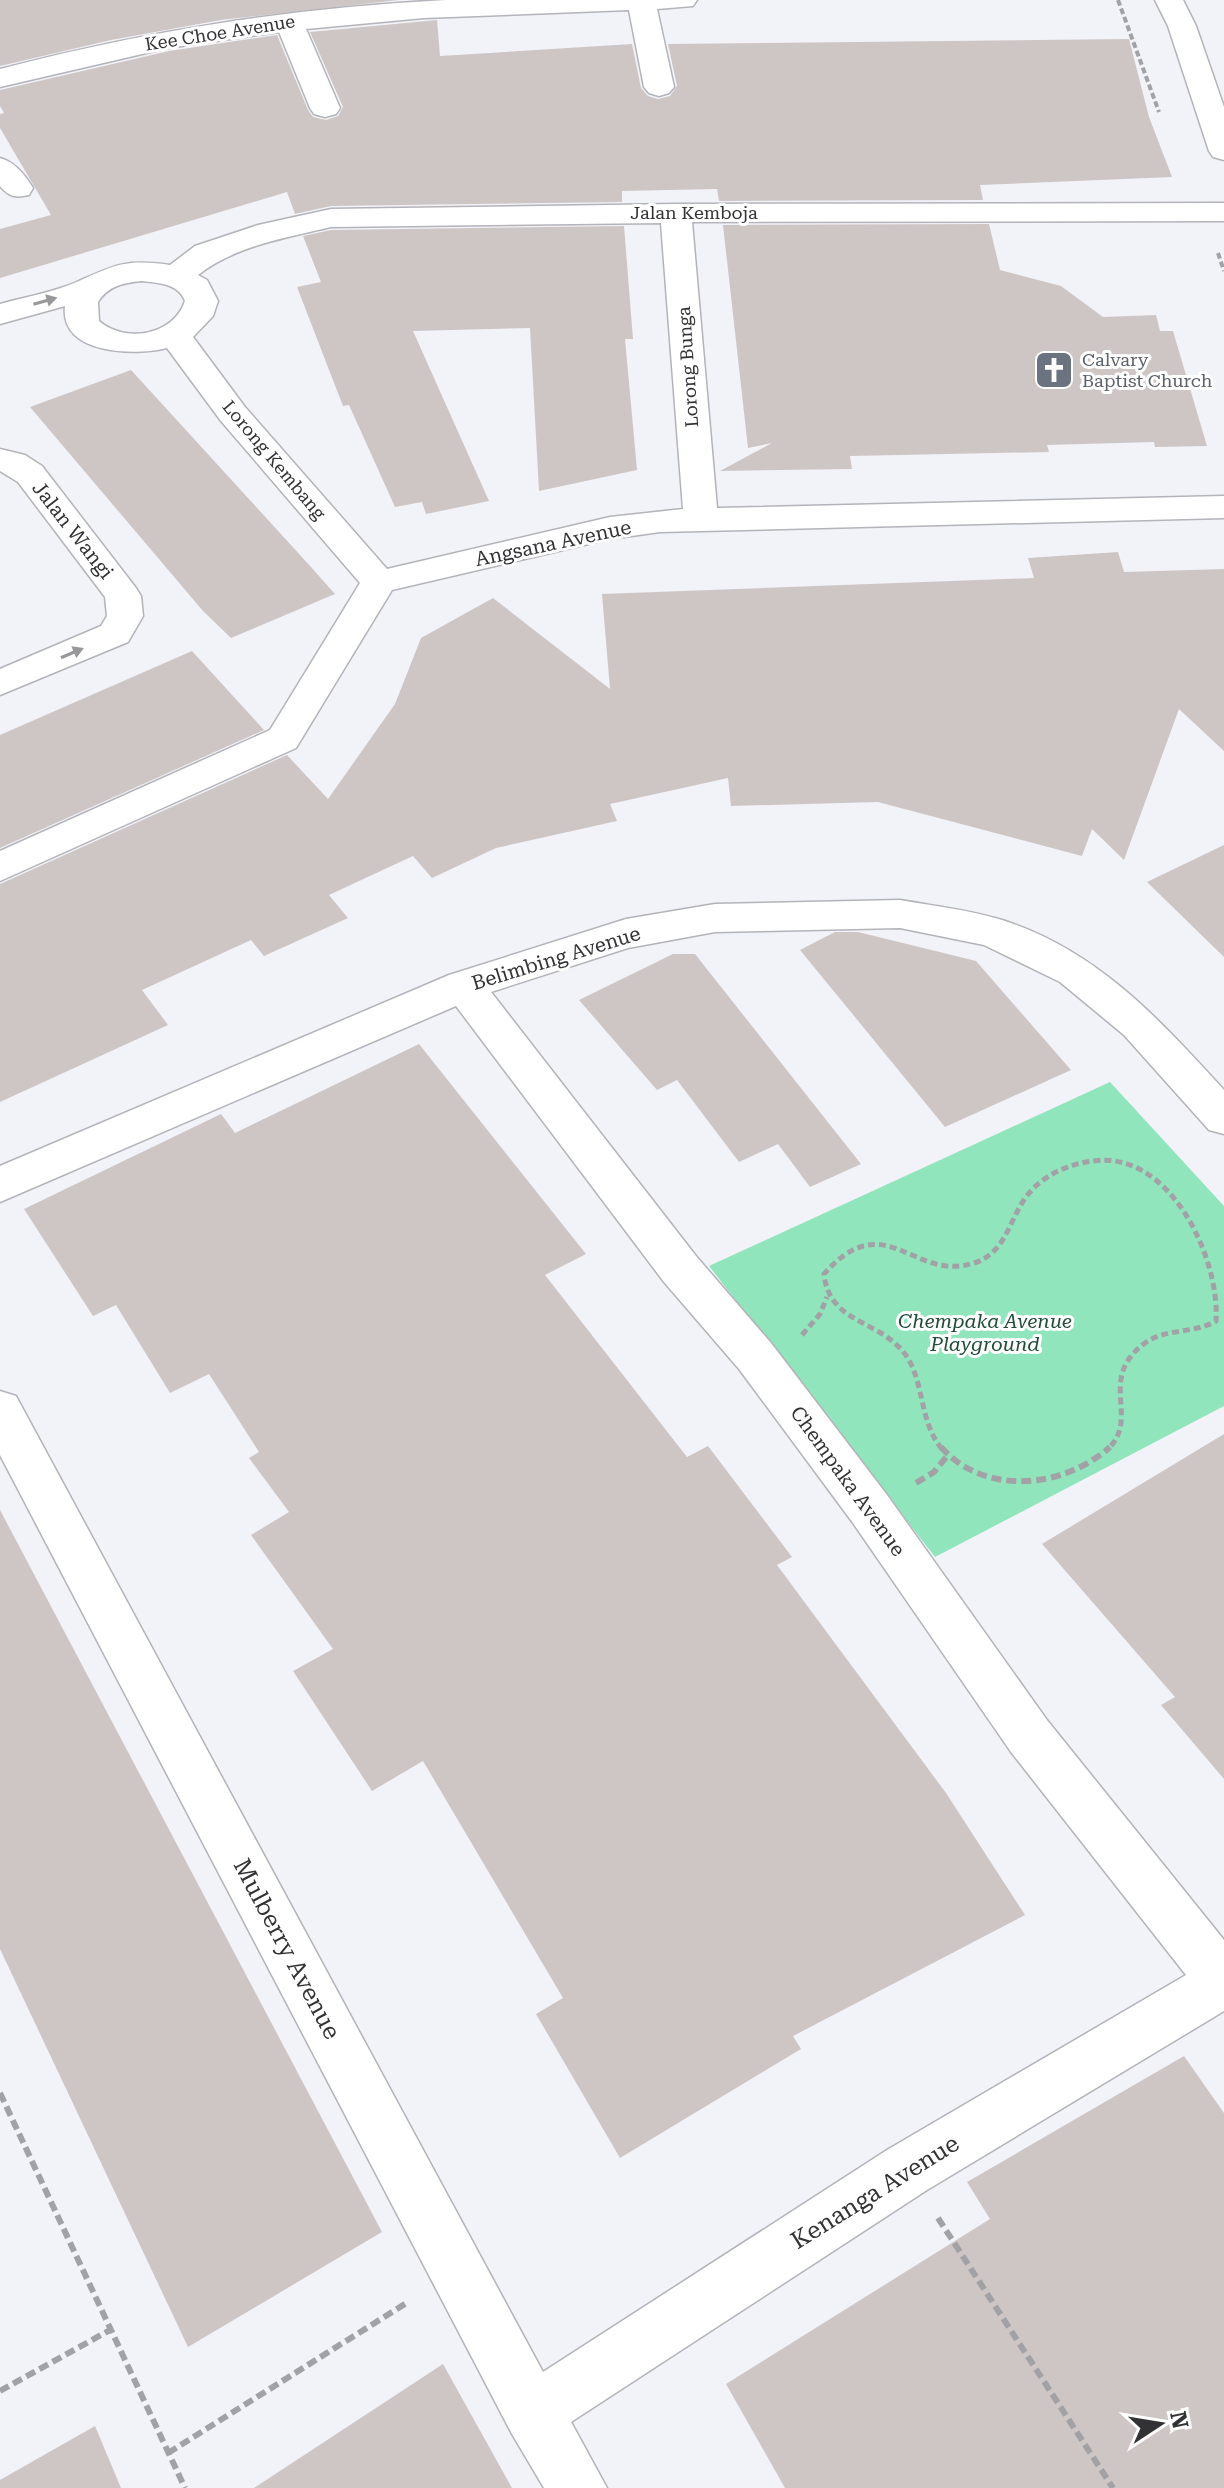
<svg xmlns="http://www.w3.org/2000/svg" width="1224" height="2488" font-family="'Roboto Serif',serif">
<rect width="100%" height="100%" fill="#f2f2f9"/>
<!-- green -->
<polygon fill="#91e5bd" points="1110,1082 1224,1206 1224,1406 935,1557 709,1266"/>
<!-- building -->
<g fill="#cec6c5">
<polygon points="0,0 399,0 221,20 111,40 0,66"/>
<polygon points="437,20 440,56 632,44 641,88 648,96 658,99 670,96 677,86 668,44 1129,39 1149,117 1172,177 980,185 983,200 719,201 717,189 622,191 622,202 331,206 295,214 287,192 0,278 0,229 51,215 0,128 0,114 4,113 0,106 0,90 169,51 277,35 308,110 313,117 326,120 338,116 343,107 310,32"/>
<polygon points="989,224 1000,270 1061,286 1103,317 1156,315 1160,331 1173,331 1207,446 1155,447 1154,442 1047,445 1049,452 850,456 852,469 720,471 772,443 748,448 723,225"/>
<polygon points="624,226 633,339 625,339 637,470 539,491 530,328 413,331 489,501 426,514 422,502 395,507 349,405 343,406 297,287 321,282 303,236 331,230"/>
<polygon points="131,370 311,567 335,594 231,638 203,611 30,407"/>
<polygon points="1118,552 1124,572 1224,569 1224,751 1179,709 1124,860 1092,829 1082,856 878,802 731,806 728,778 610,804 617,821 496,848 432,878 413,856 329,895 348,918 264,956 251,940 142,990 168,1025 0,1102 0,884 287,755 328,799 395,704 421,638 493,598 610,689 602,594 1034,578 1028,558"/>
<polygon points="192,651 264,730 0,848 0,735"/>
<polygon points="1224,845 1224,957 1147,882"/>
<polygon points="835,932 858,932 976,961 1071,1070 945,1127 800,950"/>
<polygon points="673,954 695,954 861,1164 810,1187 778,1144 739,1162 677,1080 657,1090 579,1000"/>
<polygon points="419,1044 586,1254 545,1275 687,1457 708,1446 792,1557 777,1565 946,1793 1025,1915 793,2036 801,2049 620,2158 536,2014 563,1998 423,1761 372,1791 293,1671 333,1649 251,1535 289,1512 249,1458 259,1452 209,1374 170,1393 116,1305 93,1316 24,1209 221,1114 235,1133"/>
<polygon points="1224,1434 1224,1779 1161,1705 1175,1697 1042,1544"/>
<polygon points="0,1510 382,2232 188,2347 0,1949"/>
<polygon points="1184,2056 1224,2113 1224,2488 785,2488 726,2384 990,2219 967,2182"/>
<polygon points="443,2364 512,2488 254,2488"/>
<polygon points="95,2426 121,2488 0,2488 0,2480"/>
</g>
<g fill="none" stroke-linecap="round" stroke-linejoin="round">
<defs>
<g id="minor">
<path d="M 446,0 L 697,0 L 693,6 L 657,9 L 674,87 L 669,93 L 659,96 L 649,93 L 644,87 L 629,10 L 424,18 L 306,29 L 340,108 L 336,114 L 325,117 L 314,114 L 310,108 L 279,32 L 168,48 L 0,87 L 0,69 C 150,30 292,8 446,0 Z"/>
<polygon points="1155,0 1183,0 1196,26 1224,107 1224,160 1213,157 1209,151 1168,26"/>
<path d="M 0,158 C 15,162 25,175 33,188 L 29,195 C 16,198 9,197 0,186 Z"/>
<path d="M 1224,203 L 1224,221 L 692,222 L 717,508 L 1224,496 L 1224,518 L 660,532 L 610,539 L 392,590 L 296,748 L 0,881 L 0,851 L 270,730 L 360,583 L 221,421 L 167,348 C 136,356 59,355 65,306 L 0,324 L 0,304 C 25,297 55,292 79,281 C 117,264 126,259 170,265 L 195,246 L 258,225 L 331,209 L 676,204 ZM 661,223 L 683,509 L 610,517 L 387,569 L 245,407 L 193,337 L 213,316 L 218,301 L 207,280 L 198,275 C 235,246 285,238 331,227 ZM 141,281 C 158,283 178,283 185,301 C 174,335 126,344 99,321 L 98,302 C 108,286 123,283 141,281 Z"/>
<polygon points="0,449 25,455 42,466 136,588 141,596 143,616 128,642 0,695 0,669 101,626 107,616 105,597 18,482 0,471"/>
<path d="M 900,900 C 934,906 970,910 1002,920 C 1097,950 1160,1020 1224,1090 L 1224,1134 L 1209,1130 L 1124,1035 L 1060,982 L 984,945 L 900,928 L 715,932 L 628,948 L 491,992 L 696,1256 L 771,1343 L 887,1495 L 1047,1720 L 1224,1940 L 1224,2011 L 927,2190 L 571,2422 L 607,2488 L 544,2488 L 512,2434 L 0,1455 L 0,1391 L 16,1396 L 543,2372 L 887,2150 L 1186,1975 L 1011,1752 L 853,1523 L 739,1369 L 664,1282 L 456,1006 L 0,1202 L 0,1166 L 449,975 L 626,919 L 715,904 Z"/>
</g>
</defs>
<!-- minor casing -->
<use href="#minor" stroke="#b3b3ba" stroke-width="3"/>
<!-- path-far2 -->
<g stroke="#a1a1a6" stroke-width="4" stroke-dasharray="6 3" stroke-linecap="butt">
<polyline points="1118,0 1159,112"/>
<polyline points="1218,253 1224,271"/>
</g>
<!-- path-far1 -->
<g stroke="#a1a1a6" stroke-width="5" stroke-dasharray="7 4" stroke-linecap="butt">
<polyline points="802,1335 820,1314 827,1297"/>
<path d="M 942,1449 C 917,1420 926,1375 900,1348 C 872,1319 829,1321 824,1274 C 886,1204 913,1283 974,1263 C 1003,1254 1008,1226 1022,1203 C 1036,1179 1065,1164 1093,1161 C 1170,1150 1220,1258 1216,1321 C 1194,1334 1165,1328 1145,1343 C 1096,1379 1141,1417 1108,1449"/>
</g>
<!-- path -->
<g stroke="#a1a1a6" stroke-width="6" stroke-dasharray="10 5" stroke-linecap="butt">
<path d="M 941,1447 C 984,1496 1063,1489 1110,1447"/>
<polyline points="916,1483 934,1472 948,1455"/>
<polyline points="0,2093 185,2488"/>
<polyline points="938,2218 1113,2488"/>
<polyline points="0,2391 110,2330"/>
<polyline points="168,2453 408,2302"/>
</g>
<!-- minor -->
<use href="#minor" fill="#fff" fill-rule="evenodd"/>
</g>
<!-- one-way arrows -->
<defs><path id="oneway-solid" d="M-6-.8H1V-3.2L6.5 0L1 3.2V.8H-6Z" transform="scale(2)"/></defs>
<g fill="#98989a">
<use href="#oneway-solid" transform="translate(45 301) rotate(-16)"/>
<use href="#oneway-solid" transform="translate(72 653) rotate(-23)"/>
</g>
<!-- icons -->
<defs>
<symbol id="church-square" viewBox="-11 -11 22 22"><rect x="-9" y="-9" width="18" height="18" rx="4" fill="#6b7280" stroke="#fff"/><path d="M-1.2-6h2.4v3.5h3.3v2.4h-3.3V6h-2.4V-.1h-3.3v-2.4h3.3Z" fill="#fff"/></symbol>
</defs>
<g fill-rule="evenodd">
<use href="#church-square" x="1032" y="348" width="44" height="44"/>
</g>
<g text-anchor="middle" stroke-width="6" stroke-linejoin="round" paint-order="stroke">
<!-- far-street labels -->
<g font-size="18" fill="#323235" stroke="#fff">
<text transform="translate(220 33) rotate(-9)" y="6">Kee Choe Avenue</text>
<text x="694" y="219">Jalan Kemboja</text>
<text transform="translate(688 367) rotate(-94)" y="6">Lorong Bunga</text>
<text transform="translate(274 460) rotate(50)" y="6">Lorong Kembang</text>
</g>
<!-- far-worship labels -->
<g font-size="18" fill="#5b616d" stroke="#fff" text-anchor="start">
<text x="1082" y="366">Calvary<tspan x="1082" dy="21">Baptist Church</tspan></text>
</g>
<!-- street labels -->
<g font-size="20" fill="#323235" stroke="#fff">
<text transform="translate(73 530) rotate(52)" y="7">Jalan Wangi</text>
<text transform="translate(553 543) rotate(-12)" y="7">Angsana Avenue</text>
<text transform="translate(556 958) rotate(-17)" y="7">Belimbing Avenue</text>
<text transform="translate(848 1481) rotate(54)" y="7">Chempaka Avenue</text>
</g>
<!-- park labels -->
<g font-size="20" font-style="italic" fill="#204c39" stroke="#fff">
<text x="985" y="1328">Chempaka Avenue<tspan x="985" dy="23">Playground</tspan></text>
</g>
<!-- near-street labels -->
<g font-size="24" fill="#323235" stroke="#fff">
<text transform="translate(287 1949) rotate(62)" y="8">Mulberry Avenue</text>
<text transform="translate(875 2192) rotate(-32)" y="8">Kenanga Avenue</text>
</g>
</g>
<!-- north arrow -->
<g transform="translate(1160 2424) rotate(78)" stroke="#ffffff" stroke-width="6" paint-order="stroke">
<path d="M0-6L14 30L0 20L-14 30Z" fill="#323235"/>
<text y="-12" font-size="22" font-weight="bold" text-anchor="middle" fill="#323235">N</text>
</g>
</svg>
